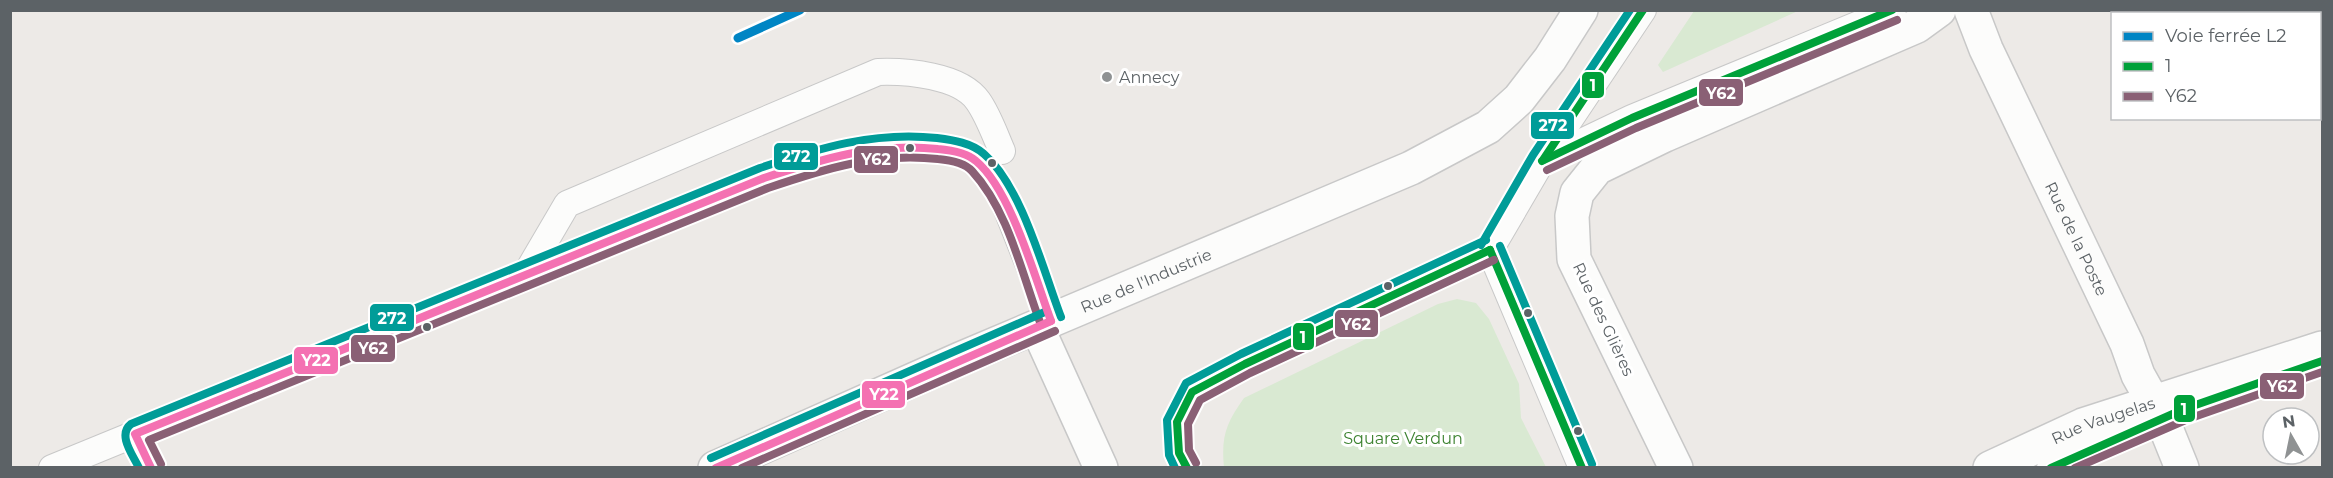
<svg xmlns="http://www.w3.org/2000/svg" width="2333" height="478" font-family="Montserrat,sans-serif">
<rect width="100%" height="100%" fill="#edeae7"/>
<!-- green -->
<g fill="#d9e9d2">
<polygon points="1694,11 1694,10 1798,11 1663,72 1658,65"/>
<path d="M 1457,299 L 1476,303 L 1489,319 L 1519,384 L 1521,418 L 1546,467 L 1224,467 C 1221,437 1226,423 1244,398 L 1438,304 Z"/>
</g>
<g fill="none" stroke-linecap="round" stroke-linejoin="round">
<defs>
<g id="lane">
<polyline points="1542,161 1632,118 1893,10"/>
<polyline points="998,187 1051,321"/>
<polyline points="1490,250 1542,161 1643,10"/>
<polyline points="1490,250 1582,468"/>
<path d="M 526,274 L 567,204 L 878,72 C 906,71 960,75 978,101 C 988,115 995,135 1002,151"/>
<polyline points="52,468 135,434"/>
<path d="M 151,468 L 135,434 L 764,178 C 835,154 905,127 978,161"/>
<polyline points="1187,468 1179,453 1177,422 1192,392 1245,364 1490,250"/>
<polyline points="2050,468 2178,409"/>
</g>
<g id="street">
<path id="s1" d="M 1971,10 L 1986,49 L 2127,344 L 2138,375 L 2161,416 L 2182,468"/>
<polyline points="1037,327 1101,468"/>
<polyline points="1676,468 1574,259 1572,216 1577,193 1597,168 1665,135 1917,26 1939,10"/>
<path id="s2" d="M 1990,468 L 2083,425 L 2322,348"/>
</g>
<g id="secondary">
<path id="s3" d="M 715,468 L 960,359 L 1411,168 L 1488,127 L 1519,99 L 1550,59 L 1581,10"/>
</g>
</defs>
<!-- lane casing -->
<use href="#lane" stroke="#c8c8c8" stroke-width="28"/>
<!-- street casing -->
<use href="#street" stroke="#c8c8c8" stroke-width="36"/>
<!-- secondary casing -->
<use href="#secondary" stroke="#c8c8c8" stroke-width="36"/>
<!-- lane -->
<use href="#lane" stroke="#fcfcfb" stroke-width="26"/>
<!-- street -->
<use href="#street" stroke="#fcfcfb" stroke-width="33"/>
<!-- secondary -->
<use href="#secondary" stroke="#fcfcfb" stroke-width="33"/>
<defs>
<g id="bus-1">
<polyline points="1543,160 1643,10"/>
<polyline points="1542,161 1632,118 1892,10"/>
<polyline points="1490,250 1582,468"/>
<polyline points="1187,468 1179,453 1177,422 1192,392 1245,364 1490,250"/>
<polyline points="2051,468 2184,409 2322,361"/>
</g>
<g id="bus-2">
<polyline points="1547,170 1636,128 1897,20"/>
<polyline points="1196,463 1189,450 1188,424 1200,400 1250,373 1494,260"/>
<path d="M 161,464 L 149,440 L 768,188 C 824,169 877,152 938,159 C 949,160 964,162 972,171 C 1009,211 1022,275 1041,325"/>
<polyline points="742,468 1055,331"/>
<polyline points="2075,468 2188,419 2322,372"/>
</g>
<g id="bus-3">
<polyline points="1481,245 1533,155 1630,10"/>
<polyline points="1500,246 1592,464"/>
<polyline points="711,458 1047,311"/>
<path d="M 139,468 C 133,455 117,435 131,424 L 760,168 C 819,148 875,131 937,138 C 953,140 972,143 984,154 C 1022,187 1043,270 1061,317"/>
<polyline points="1175,468 1169,455 1167,420 1186,383 1241,354 1486,240"/>
</g>
<g id="bus-4">
<path d="M 151,468 L 135,434 L 764,178 C 822,159 876,142 938,149 C 950,150 966,152 976,161 C 1011,190 1035,278 1051,321"/>
<polyline points="716,468 1051,321"/>
</g>
</defs>
<!-- bus-1 casing -->
<use href="#bus-1" stroke="#fff" stroke-width="12"/>
<!-- bus-2 casing -->
<use href="#bus-2" stroke="#fff" stroke-width="12"/>
<!-- bus-3 casing -->
<use href="#bus-3" stroke="#fff" stroke-width="12"/>
<!-- bus-4 casing -->
<use href="#bus-4" stroke="#fff" stroke-width="12"/>
<!-- bus-1 -->
<use href="#bus-1" stroke="#00a13a" stroke-width="8"/>
<!-- bus-2 -->
<use href="#bus-2" stroke="#8a6075" stroke-width="8"/>
<!-- bus-3 -->
<use href="#bus-3" stroke="#009c98" stroke-width="8"/>
<!-- bus-4 -->
<use href="#bus-4" stroke="#f471b2" stroke-width="8"/>
<defs>
<polyline id="rail-1" points="738,38 800,10"/>
</defs>
<!-- rail-1 casing -->
<use href="#rail-1" stroke="#fff" stroke-width="14"/>
<!-- rail-1 -->
<use href="#rail-1" stroke="#0085c4" stroke-width="9"/>
</g>
<!-- markers -->
<circle fill="#8f9293" stroke="#fff" stroke-width="2" cx="1107" cy="77" r="6"/>
<g fill="#5c6266" stroke="#fff" stroke-width="2">
<circle cx="910" cy="148" r="5"/>
<circle cx="992" cy="163" r="5"/>
<circle cx="1388" cy="286" r="5"/>
<circle cx="1528" cy="313" r="5"/>
<circle cx="427" cy="327" r="5"/>
<circle cx="1578" cy="431" r="5"/>
</g>
<g text-anchor="middle" stroke-width="6" stroke-linejoin="round" paint-order="stroke">
<!-- poi labels -->
<g font-size="16" fill="#5c6266" stroke="#fff" text-anchor="start">
<text x="1119" y="83">Annecy</text>
</g>
<!-- street labels -->
<g font-size="16" fill="#5c6266" stroke="#fff">
<text dy="6" stroke="none"><textPath href="#s1" startOffset="252">Rue de la Poste</textPath></text>
<text dy="6" stroke="none"><textPath href="#s3" startOffset="470">Rue de l'Industrie</textPath></text>
<text transform="translate(1604 319) rotate(65)" y="6">Rue des Glières</text>
<text dy="6" stroke="none"><textPath href="#s2" startOffset="123">Rue Vaugelas</textPath></text>
</g>
<!-- park labels -->
<g font-size="16" fill="#3c8230" stroke="#fff">
<text x="1403" y="444">Square Verdun</text>
</g>
</g>
<g stroke="#fff" stroke-width="2">
<rect x="1581" y="71" width="24" height="28" rx="6" fill="#00a13a"/>
<rect x="1698" y="78" width="46" height="29" rx="6" fill="#8a6075"/>
<rect x="1530" y="111" width="45" height="29" rx="6" fill="#009c98"/>
<rect x="773" y="142" width="46" height="29" rx="6" fill="#009c98"/>
<rect x="853" y="145" width="46" height="29" rx="6" fill="#8a6075"/>
<rect x="369" y="303" width="46" height="29" rx="6" fill="#009c98"/>
<rect x="1334" y="309" width="45" height="29" rx="6" fill="#8a6075"/>
<rect x="1292" y="322" width="23" height="29" rx="6" fill="#00a13a"/>
<rect x="350" y="334" width="46" height="29" rx="6" fill="#8a6075"/>
<rect x="293" y="346" width="46" height="29" rx="6" fill="#f471b2"/>
<rect x="2259" y="372" width="46" height="28" rx="6" fill="#8a6075"/>
<rect x="861" y="380" width="45" height="29" rx="6" fill="#f471b2"/>
<rect x="2173" y="394" width="23" height="29" rx="6" fill="#00a13a"/>
</g>
<g font-size="16" text-anchor="middle" font-weight="bold" fill="#fff">
<text x="1593" y="91">1</text>
<text x="1721" y="99">Y62</text>
<text x="1553" y="131">272</text>
<text x="796" y="162">272</text>
<text x="876" y="165">Y62</text>
<text x="392" y="324">272</text>
<text x="1356" y="330">Y62</text>
<text x="1303" y="343">1</text>
<text x="373" y="354">Y62</text>
<text x="316" y="366">Y22</text>
<text x="2282" y="392">Y62</text>
<text x="884" y="400">Y22</text>
<text x="2184" y="415">1</text>
</g>
<!-- border -->
<rect width="2333" height="478" fill="none" stroke="#5c6266" stroke-width="24"/>
<!-- legend -->
<rect x="2111" y="12" width="210" height="108" fill="#ffffff" stroke="#bec0c2" stroke-width="1.5"/>
<rect x="2123" y="32" width="30" height="9" fill="#0085c4" stroke="#bec0c2" stroke-width="1.5"/>
<text x="2165" y="42" font-size="18" fill="#5c6266">Voie ferrée L2</text>
<rect x="2123" y="62" width="30" height="9" fill="#00a13a" stroke="#bec0c2" stroke-width="1.5"/>
<text x="2165" y="72" font-size="18" fill="#5c6266">1</text>
<rect x="2123" y="92" width="30" height="9" fill="#8a6075" stroke="#bec0c2" stroke-width="1.5"/>
<text x="2165" y="102" font-size="18" fill="#5c6266">Y62</text>
<!-- north arrow -->
<g transform="translate(2291 436) rotate(351)"><circle r="28" fill="#ffffff" stroke="#bec0c2" stroke-width="1.5"/>
<path d="M0-4.5L10 22L0 15L-10 22Z" fill="#8f9293"/>
<text y="-9" font-size="16" font-weight="bold" text-anchor="middle" fill="#5c6266">N</text>
</g>
</svg>
